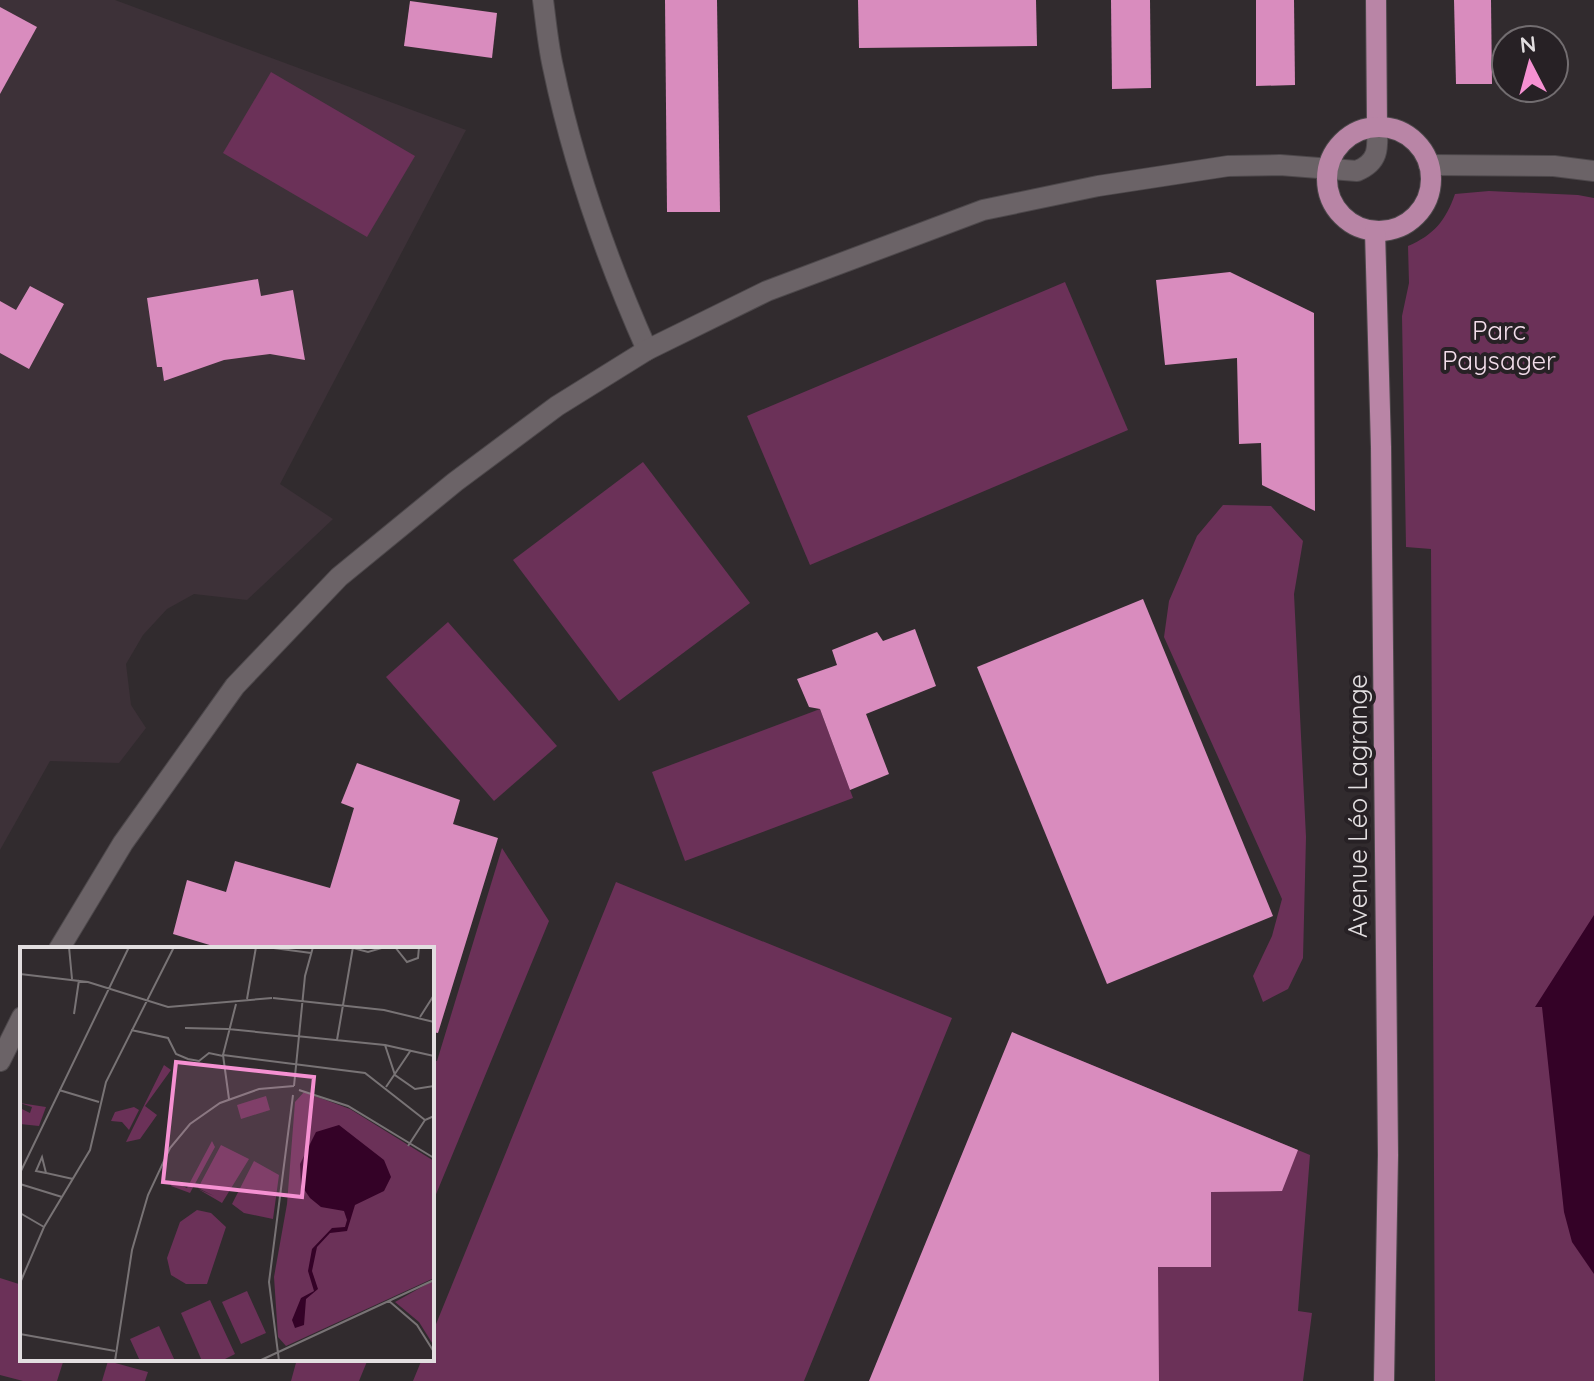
<svg xmlns="http://www.w3.org/2000/svg" width="1594" height="1381" font-family="Quicksand,sans-serif">
<rect width="100%" height="100%" fill="#312b2e"/>
<!-- built -->
<polygon fill="#3d3138" points="0,0 115,0 466,130 280,484 333,519 247,600 194,594 167,609 143,635 126,664 131,705 146,728 119,763 50,761 0,850"/>
<!-- green -->
<g fill="#6b3158">
<polygon points="271,72 415,156 367,237 223,153"/>
<path d="M 1489,191 L 1578,195 L 1594,198 L 1594,1381 L 1435,1381 L 1431,549 L 1406,547 L 1402,316 L 1409,283 L 1408,246 C 1434,235 1446,220 1455,194 Z"/>
<polygon points="1065,282 1128,430 810,565 747,416"/>
<polygon points="643,462 750,603 619,701 513,560"/>
<polygon points="1223,505 1271,506 1303,541 1294,594 1306,837 1303,958 1288,989 1263,1002 1253,976 1272,936 1282,899 1164,637 1169,601 1197,536"/>
<polygon points="448,622 557,746 494,801 386,677"/>
<polygon points="820,709 853,798 685,861 652,772"/>
<polygon points="502,848 549,921 432,1204 432,1061 437,1061"/>
<polygon points="616,882 952,1018 804,1381 413,1381 422,1359 432,1359 432,1334"/>
<polygon points="1065,1054 1310,1155 1298,1311 1312,1313 1303,1381 869,1381"/>
<polygon points="0,1278 22,1285 22,1359 64,1359 57,1381 23,1381 0,1375"/>
<polygon points="297,1359 368,1359 359,1381 291,1381"/>
<polygon points="108,1361 148,1372 145,1381 102,1381"/>
</g>
<!-- water -->
<polygon fill="#340227" points="1594,915 1594,1274 1572,1242 1564,1212 1542,1007 1535,1007"/>
<!-- building -->
<g fill="#d98cbe">
<polygon points="665,0 717,0 720,212 667,212"/>
<polygon points="858,0 1036,0 1037,46 859,48"/>
<polygon points="1111,0 1150,0 1151,88 1112,89"/>
<polygon points="1256,0 1294,0 1295,85 1256,86"/>
<polygon points="1454,0 1491,0 1492,84 1456,84"/>
<polygon points="410,1 497,13 492,58 404,46"/>
<polygon points="0,7 37,27 0,94"/>
<polygon points="1230,272 1314,313 1315,511 1262,485 1261,443 1239,444 1237,358 1165,365 1156,280"/>
<polygon points="258,279 261,296 293,290 305,360 270,354 224,360 164,381 162,367 157,367 147,298"/>
<polygon points="30,286 64,304 29,369 0,353 0,301 16,310"/>
<polygon points="1143,599 1273,916 1107,984 977,667"/>
<polygon points="915,629 936,686 866,714 889,774 850,790 820,709 809,707 797,679 837,665 832,650 877,632 883,641"/>
<polygon points="357,763 460,800 453,824 498,838 438,1033 432,1032 432,949 223,949 173,934 187,880 226,892 235,861 330,888 354,808 341,803"/>
<polygon points="1012,1032 1298,1150 1282,1191 1211,1192 1211,1267 1158,1267 1159,1381 869,1381"/>
</g>
<g fill="none" stroke-linecap="round" stroke-linejoin="round">
<defs>
<g id="minor">
<path d="M 543,0 C 546,22 548,45 553,67 C 573,163 607,260 647,350"/>
<polyline points="1429,165 1554,166 1594,171"/>
<path d="M 59,949 L 123,843 L 235,686 L 339,577 L 455,482 L 557,406 L 647,350 L 767,291 L 983,210 L 1098,186 L 1228,166 L 1280,165 L 1357,171 C 1379,162 1378,148 1377,127"/>
<polyline points="0,1061 22,1017"/>
</g>
<g id="major">
<polyline points="1376,0 1377,127"/>
<circle cx="1379" cy="179" r="52"/>
<polyline points="1375,231 1381,447 1388,1155 1384,1381"/>
</g>
</defs>
<!-- minor casing -->
<use href="#minor" stroke="#4d484b" stroke-width="22"/>
<!-- major casing -->
<use href="#major" stroke="#4d484b" stroke-width="22"/>
<!-- minor -->
<use href="#minor" stroke="#6b6367" stroke-width="20"/>
<!-- major -->
<use href="#major" stroke="#b985a6" stroke-width="20"/>
</g>
<g text-anchor="middle" stroke-width="8" stroke-linejoin="round" paint-order="stroke">
<!-- park labels -->
<g font-size="26" fill="#f2ddea" stroke="#272125">
<text x="1499" y="340">Parc<tspan x="1499" dy="30">Paysager</tspan></text>
</g>
<!-- street labels -->
<g font-size="26" fill="#e2dee0" stroke="#272125">
<text transform="translate(1358 806) rotate(-90)" y="9">Avenue Léo Lagrange</text>
</g>
</g>
<!-- overview -->
<g transform="translate(20 947)">
<rect width="414" height="414" fill="#312b2e"/>
<path d="M 144,118 L 151,123 L 125,159 L 137,168 L 120,192 L 106,195 ZM 284,145 L 330,162 L 414,214 L 414,331 L 266,399 L 258,390 L 254,330 L 267,257 L 275,155 ZM 246,149 L 250,163 L 221,172 L 217,158 ZM 0,156 L 26,160 L 19,179 L 0,177 L 0,161 L 10,166 L 12,160 ZM 114,160 L 119,163 L 109,183 L 102,175 L 91,174 L 95,165 ZM 192,194 L 195,200 L 170,246 L 151,239 L 153,235 L 167,241 ZM 201,198 L 229,212 L 202,256 L 178,242 L 194,249 L 178,241 ZM 234,214 L 259,228 L 253,272 L 224,266 L 212,257 ZM 177,263 L 191,266 L 206,280 L 187,337 L 166,337 L 151,328 L 147,311 L 160,275 ZM 414,333 L 414,399 L 399,375 L 375,355 ZM 227,344 L 246,386 L 221,397 L 202,355 ZM 190,353 L 215,407 L 201,414 L 182,414 L 161,366 ZM 139,379 L 155,414 L 120,414 L 110,392 Z" fill="#6b3158"/>
<path d="M 319,178 L 364,213 L 371,230 L 364,244 L 335,258 L 327,284 L 310,286 L 297,300 L 292,324 L 298,342 L 286,352 L 284,378 L 275,381 L 272,373 L 281,351 L 294,344 L 288,324 L 292,302 L 312,281 L 325,280 L 327,273 L 324,264 L 301,260 L 290,251 L 281,238 L 280,217 L 296,185 Z" fill="#340227"/>
<path fill="none" stroke="#787375" stroke-width="2" d="M 49,0 L 52,32M 246,0 L 291,6M 375,0 L 387,15 L 398,11 L 399,0M 333,1 L 348,5 L 365,0M 0,27 L 68,35 L 148,60 L 252,51M 253,51 L 364,63 L 414,75M 227,52 L 236,0M 54,67 L 59,33M 400,70 L 414,48M 165,81 L 208,82M 208,82 L 365,98 L 414,109M 111,83 L 148,91 L 156,107 L 168,112 L 179,114 L 189,106 L 203,109M 317,93 L 333,0M 365,98 L 375,128 L 395,142 L 414,139M 203,108 L 345,126 L 405,173M 274,139 L 285,29 L 293,0M 366,140 L 391,103M 39,143 L 79,155M 279,143 L 328,159 L 414,211M 209,152 L 203,108 L 216,57M 388,199 L 405,173 L 414,169M 0,226 L 109,0M 26,226 L 16,224 L 22,210 L 26,226 L 53,232M 0,237 L 42,250M 0,266 L 24,280M 0,336 L 24,280 L 70,203 L 86,135 L 154,0M 369,354 L 397,378 L 414,405M 0,387 L 95,404M 95,414 L 112,303 L 128,248 L 150,201 L 170,177 L 200,156 L 239,142 L 274,139M 239,414 L 414,333M 259,414 L 249,335 L 273,148"/>
<path fill="#f591d2" fill-opacity="0.15" stroke="#f591d2" stroke-width="4" d="M 156,115 L 294,130 L 282,250 L 143,235 Z"/>
<rect width="414" height="414" fill="none" stroke="#e2dee0" stroke-width="4"/>
</g>
<!-- north arrow -->
<g transform="translate(1530 64) rotate(354)"><circle r="38" fill="#272125" stroke="#726d70" stroke-width="2"/>
<path d="M0-6L14 30L0 20L-14 30Z" fill="#f591d2"/>
<text y="-12" font-size="22" font-weight="bold" text-anchor="middle" fill="#e2dee0">N</text>
</g>
</svg>
